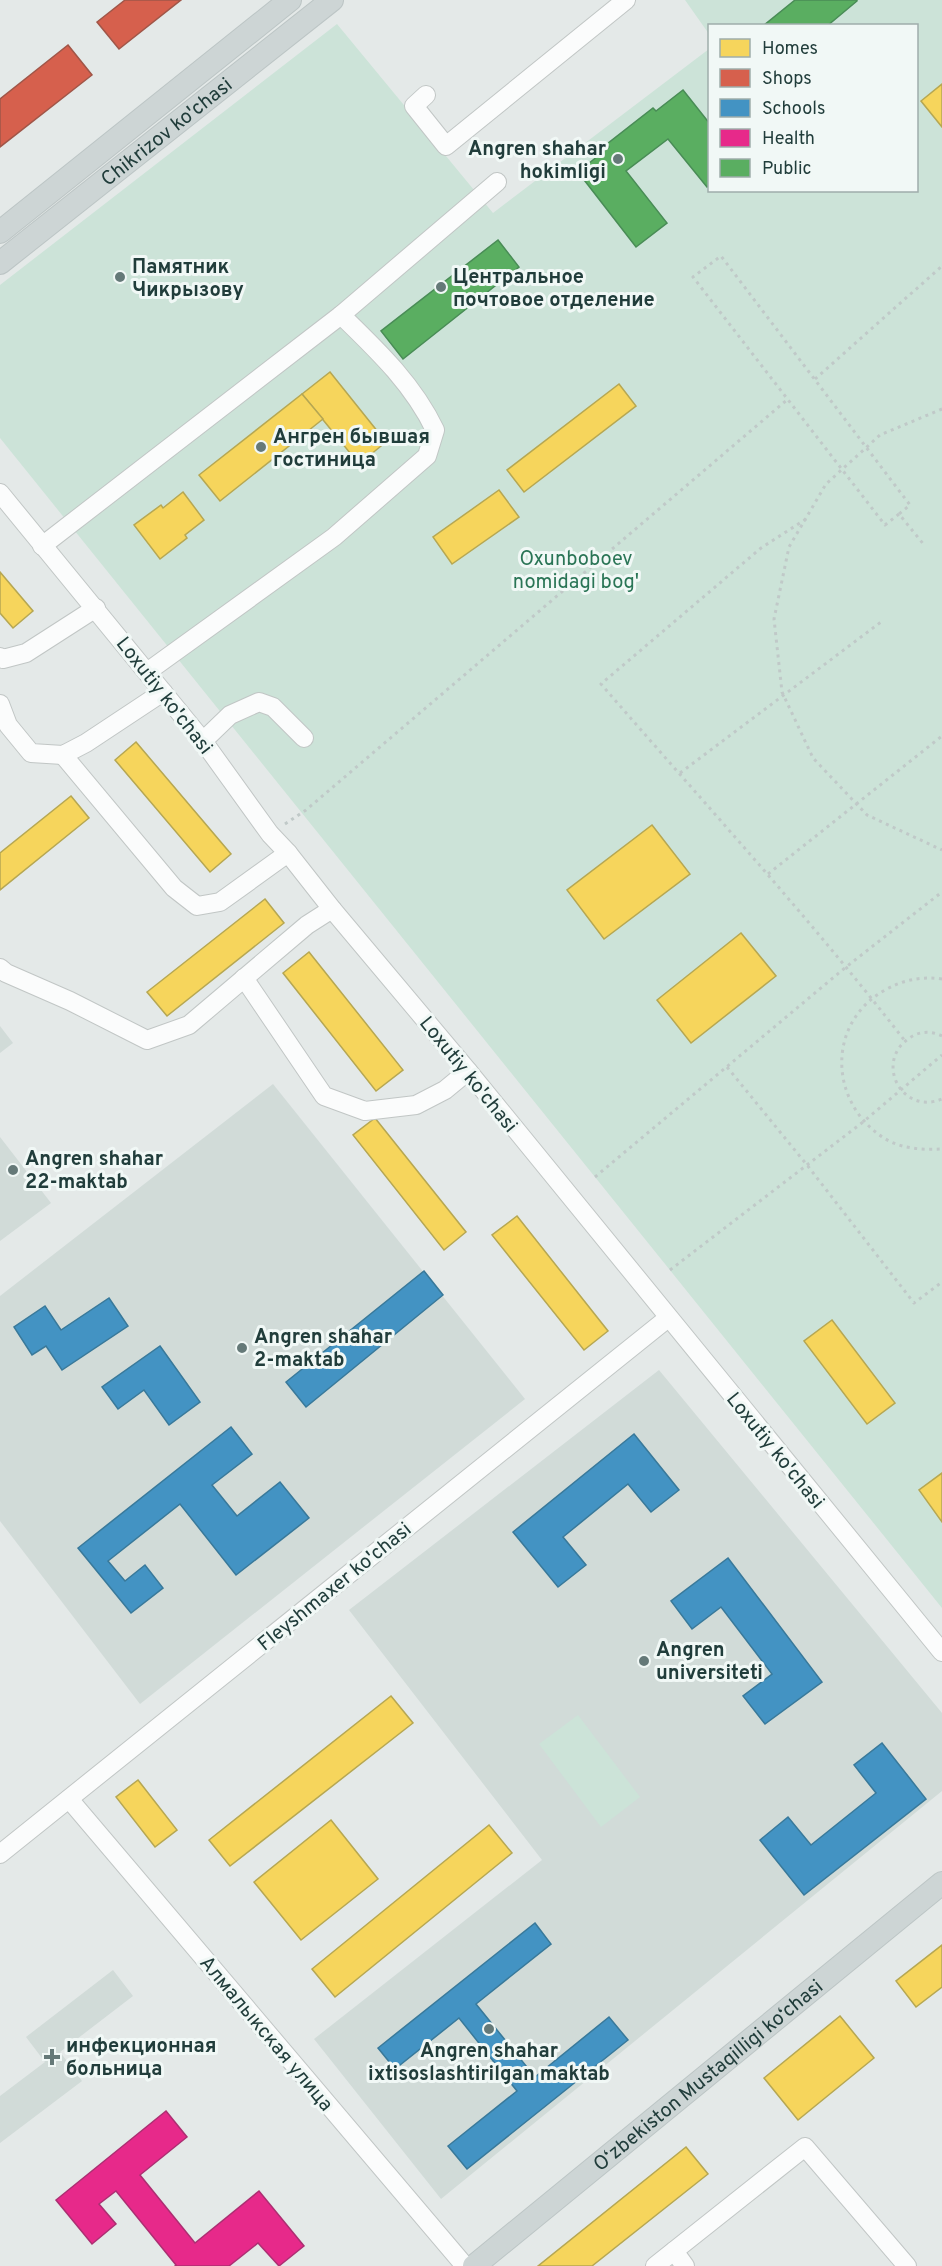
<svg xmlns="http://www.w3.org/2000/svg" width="942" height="2266" font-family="Overpass,sans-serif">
<rect width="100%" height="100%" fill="#e4e9e8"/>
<!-- built -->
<g fill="#d1dbd8">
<polygon points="0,1026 13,1043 0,1053"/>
<polygon points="273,1084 525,1399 140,1704 0,1521 0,1296"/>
<polygon points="0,1137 51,1203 0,1241"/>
<polygon points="659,1370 942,1713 942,1791 441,2199 314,2039 542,1860 349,1610"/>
<polygon points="113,1970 133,1996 60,2052 82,2081 0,2143 0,2096 45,2062 26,2037"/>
</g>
<!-- green -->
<g fill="#cce3d8">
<polygon points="685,0 942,0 942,1608 0,438 0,285 337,24 493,213 709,49 710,190 916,190 916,26 710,26 709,34"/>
<polygon points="578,1715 640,1797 601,1827 539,1744"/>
</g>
<!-- homes -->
<g fill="#f6d55c" stroke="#b6a752" stroke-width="1.5">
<polygon points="942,84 942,127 921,101"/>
<polygon points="330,372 386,442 359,464 302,394"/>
<polygon points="619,384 636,406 524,492 507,470"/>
<polygon points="302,394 323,419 220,501 199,475"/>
<polygon points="499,490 519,517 452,564 433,537"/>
<polygon points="183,492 204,520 185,535 187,538 160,559 134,525 161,505 163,508"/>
<polygon points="0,572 33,611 13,628 0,613"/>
<polygon points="136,742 231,854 210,872 115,760"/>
<polygon points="71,796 89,818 0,890 0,853"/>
<polygon points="652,825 690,874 604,939 567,890"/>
<polygon points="265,899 284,923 167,1016 147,992"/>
<polygon points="741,933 776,976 691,1043 657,1000"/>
<polygon points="309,952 403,1070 376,1091 283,973"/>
<polygon points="375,1118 466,1232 444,1250 353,1135"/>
<polygon points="517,1216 608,1331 584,1350 492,1235"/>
<polygon points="832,1320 895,1403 867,1424 804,1341"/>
<polygon points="942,1473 942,1522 919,1490"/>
<polygon points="391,1696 413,1723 230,1866 209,1840"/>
<polygon points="138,1780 177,1830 155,1847 116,1797"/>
<polygon points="331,1820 378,1879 301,1940 254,1882"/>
<polygon points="489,1825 512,1853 335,1997 312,1969"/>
<polygon points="942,1945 942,1987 916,2007 896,1981"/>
<polygon points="840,2016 874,2058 798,2120 764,2078"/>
<polygon points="686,2147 708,2174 592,2266 538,2266"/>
</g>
<!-- shops -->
<g fill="#d6604d" stroke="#a05648" stroke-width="1.5">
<polygon points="125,0 181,0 119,49 97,22"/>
<polygon points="68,45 92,75 0,147 0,99"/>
</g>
<!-- schools -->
<g fill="#4393c3" stroke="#39799a" stroke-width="1.5">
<polygon points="424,1271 443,1295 306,1407 286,1382"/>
<polygon points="109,1298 128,1326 62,1370 46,1346 32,1355 14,1327 45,1306 61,1330"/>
<polygon points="160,1346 200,1402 169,1425 144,1390 118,1409 102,1387"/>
<polygon points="231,1427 252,1454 212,1485 237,1516 280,1482 309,1518 236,1575 180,1504 108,1561 125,1581 145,1565 163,1588 131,1613 78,1548"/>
<polygon points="634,1434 679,1490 651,1512 628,1484 563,1537 586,1565 558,1587 513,1532"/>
<polygon points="728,1558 822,1682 765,1724 743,1696 772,1674 721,1607 692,1629 671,1601"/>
<polygon points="882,1743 926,1799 804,1895 760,1840 788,1817 811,1845 876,1793 854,1765"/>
<polygon points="535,1923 551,1944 476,2004 535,2077 609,2017 628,2040 467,2169 448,2146 517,2091 459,2018 395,2069 378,2048"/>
</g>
<!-- health -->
<polygon fill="#e7298a" stroke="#ac2f72" stroke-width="1.5" points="166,2111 187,2137 140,2175 195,2243 259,2191 304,2246 279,2266 258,2243 229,2266 175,2266 176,2265 116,2191 99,2204 116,2224 92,2244 56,2200"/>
<!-- public -->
<g fill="#5aae61" stroke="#498c56" stroke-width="1.5">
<polygon points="795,0 857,0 857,1 827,26 763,26"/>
<polygon points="683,90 710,124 710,185 707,187 668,139 626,171 667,223 636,247 578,172 609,147 607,144 653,108 656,111"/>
<polygon points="498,240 519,267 403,359 381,331"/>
</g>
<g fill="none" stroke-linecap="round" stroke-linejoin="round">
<defs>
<g id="minor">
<polyline points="426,95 414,106 446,146 626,0"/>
<polyline points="0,493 203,741 270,834 288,853 332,909 468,1071 942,1652"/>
<polyline points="42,546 341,315 497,182"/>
<polyline points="0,657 3,659 26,653 96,608"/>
<path d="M 147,672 L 334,537 L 427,456 L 435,430 C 413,384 377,350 341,315"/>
<polyline points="0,704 8,725 31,753 63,755 86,743 163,692"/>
<polyline points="203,741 230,715 259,702 273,707 304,738"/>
<polyline points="63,755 174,888 197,906 220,902 288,853"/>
<polyline points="0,968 6,973 70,1001 147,1040 189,1025 307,925 332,909"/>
<polyline points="244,978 324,1096 365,1111 416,1105 445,1090 468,1071"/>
<polyline points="69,1799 465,2266"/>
<polyline points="0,1854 668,1318"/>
<polyline points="674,2251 685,2266"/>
<polyline points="655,2266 805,2147 907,2266"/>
</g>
<g id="major">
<polyline points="0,232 290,0"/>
<path id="s1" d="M 0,263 L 332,0"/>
<path id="s2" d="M 474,2266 L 942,1883"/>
</g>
</defs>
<!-- minor casing -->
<use href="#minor" stroke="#c1c6c5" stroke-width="20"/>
<!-- major casing -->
<use href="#major" stroke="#bcc5c5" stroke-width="24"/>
<!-- path -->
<g stroke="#c0c9c8" stroke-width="3" stroke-dasharray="3 4.5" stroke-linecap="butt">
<polyline points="815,379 942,266"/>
<polyline points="942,409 880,435 826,484 789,547 774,619 782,692 813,758 867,815 942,850"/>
<polyline points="899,514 885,525 693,277 721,256 910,505 899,514 925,546"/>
<path d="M 806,519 L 761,548 L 601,684 C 703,802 809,917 905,1041"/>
<polyline points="680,773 881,622"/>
<polyline points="285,824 306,810 788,399"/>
<polyline points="768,874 942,736"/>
<path d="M 942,979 C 921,976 903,980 885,990 C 826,1023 829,1103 884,1138 C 901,1149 923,1150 942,1149"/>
<path d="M 942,1036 C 932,1031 920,1031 911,1037 C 873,1060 901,1116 942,1099"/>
<polyline points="727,1067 807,1165 914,1303 942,1282"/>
<polyline points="595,1177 846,967 942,892"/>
<polyline points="670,1270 863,1122 942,1055"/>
</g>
<!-- minor -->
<use href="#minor" stroke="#fbfcfc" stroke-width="18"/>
<!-- major -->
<use href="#major" stroke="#cdd5d5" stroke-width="22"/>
</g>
<!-- markers -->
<g fill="#657978" stroke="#f1f8f6" stroke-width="2">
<circle cx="618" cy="159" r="6"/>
<circle cx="120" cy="277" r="6"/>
<circle cx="441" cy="287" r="6"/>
<circle cx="261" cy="447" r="6"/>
<circle cx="13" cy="1170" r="6"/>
<circle cx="242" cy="1348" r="6"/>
<circle cx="644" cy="1661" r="6"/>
<circle cx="489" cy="2029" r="6"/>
<path d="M49 2048h6v6h6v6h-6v6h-6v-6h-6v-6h6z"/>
</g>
<g text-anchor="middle" stroke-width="6" stroke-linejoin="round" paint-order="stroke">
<!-- street labels -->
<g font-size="20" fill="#213d3b" stroke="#f1f8f6">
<text dy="7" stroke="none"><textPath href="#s1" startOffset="212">Chikrizov ko'chasi</textPath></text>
<text transform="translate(165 695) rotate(52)" y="7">Loxutiy ko'chasi</text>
<text transform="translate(469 1074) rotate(51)" y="7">Loxutiy ko'chasi</text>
<text transform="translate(776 1450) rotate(51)" y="7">Loxutiy ko'chasi</text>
<text transform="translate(334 1586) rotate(-39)" y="7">Fleyshmaxer ko'chasi</text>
<text transform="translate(267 2033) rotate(50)" y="7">Алмалыкская улица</text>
<text dy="7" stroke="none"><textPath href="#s2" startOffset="302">O‘zbekiston Mustaqilligi ko‘chasi</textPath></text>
</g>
<!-- poi labels -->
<g font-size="20" font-weight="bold" fill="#213d3b" stroke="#f1f8f6" text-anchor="start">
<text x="606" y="155" text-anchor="end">Angren shahar<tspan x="606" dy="23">hokimligi</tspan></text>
<text x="132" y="273">Памятник<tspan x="132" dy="23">Чикрызову</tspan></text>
<text x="453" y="283">Центральное<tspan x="453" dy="23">почтовое отделение</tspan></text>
<text x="273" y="443">Ангрен бывшая<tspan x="273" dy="23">гостиница</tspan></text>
<text x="25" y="1165">Angren shahar<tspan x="25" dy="23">22-maktab</tspan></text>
<text x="254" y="1343">Angren shahar<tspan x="254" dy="23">2-maktab</tspan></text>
<text x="656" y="1656">Angren<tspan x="656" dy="23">universiteti</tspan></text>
<text x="66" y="2052">инфекционная<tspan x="66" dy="23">больница</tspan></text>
<text x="489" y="2057" text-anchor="middle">Angren shahar<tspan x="489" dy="23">ixtisoslashtirilgan maktab</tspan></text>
</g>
<!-- park labels -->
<g font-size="20" fill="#2a7556" stroke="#f1f8f6">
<text x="576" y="565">Oxunboboev<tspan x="576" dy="23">nomidagi bog'</tspan></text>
</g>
</g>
<!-- legend -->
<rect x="708" y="24" width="210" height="168" fill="#f1f8f6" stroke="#9eadab" stroke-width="1.5"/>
<rect x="720" y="39" width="30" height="18" fill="#f6d55c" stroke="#9eadab" stroke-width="1.5"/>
<text x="762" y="54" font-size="18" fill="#213d3b">Homes</text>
<rect x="720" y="69" width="30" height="18" fill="#d6604d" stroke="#9eadab" stroke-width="1.5"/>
<text x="762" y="84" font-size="18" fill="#213d3b">Shops</text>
<rect x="720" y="99" width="30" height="18" fill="#4393c3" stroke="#9eadab" stroke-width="1.5"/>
<text x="762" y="114" font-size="18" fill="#213d3b">Schools</text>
<rect x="720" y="129" width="30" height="18" fill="#e7298a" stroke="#9eadab" stroke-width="1.5"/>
<text x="762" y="144" font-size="18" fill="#213d3b">Health</text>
<rect x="720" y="159" width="30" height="18" fill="#5aae61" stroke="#9eadab" stroke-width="1.5"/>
<text x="762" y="174" font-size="18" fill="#213d3b">Public</text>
</svg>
